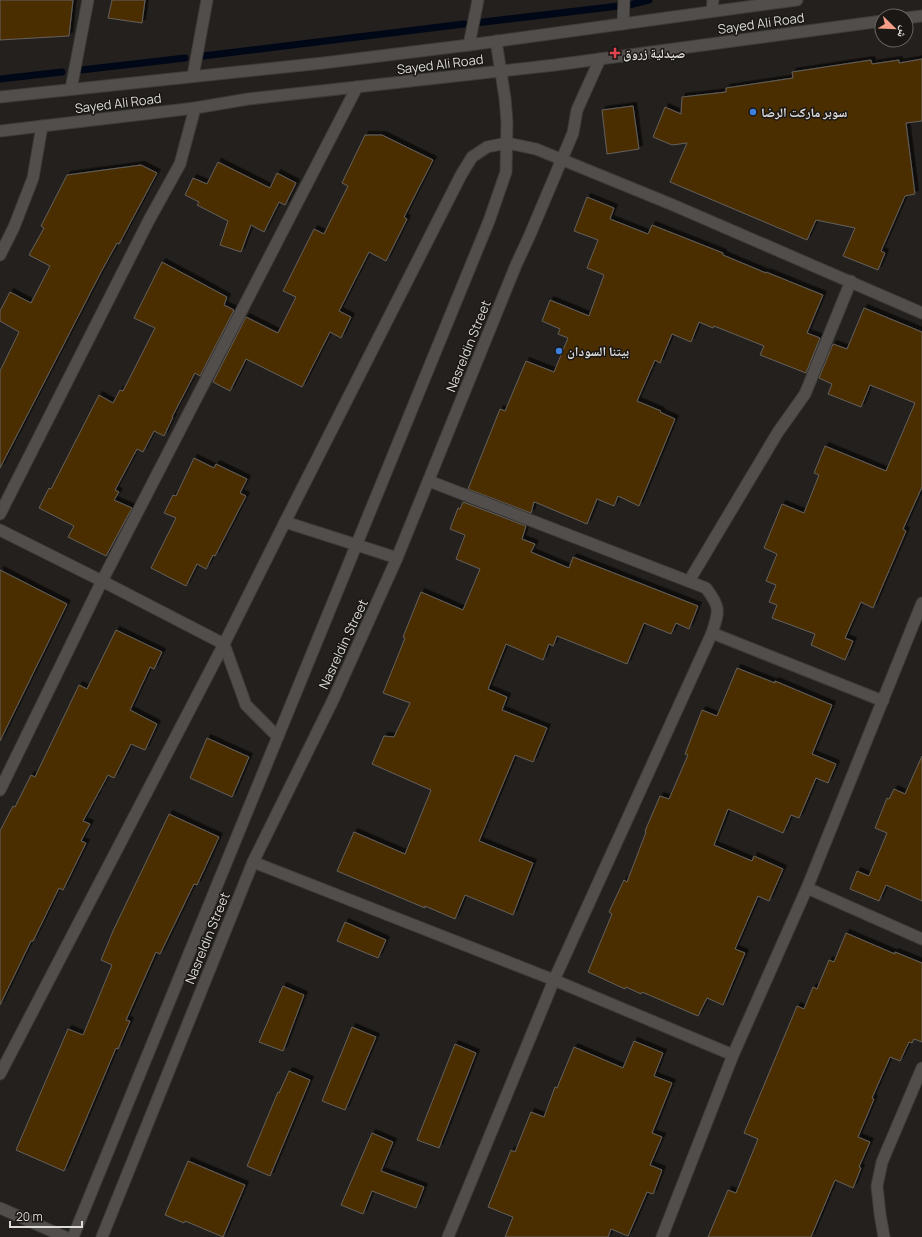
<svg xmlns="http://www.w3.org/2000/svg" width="922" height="1237" font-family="Manrope,'Noto Naskh Arabic',sans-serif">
<defs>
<filter id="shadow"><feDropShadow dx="3.5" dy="-3.5" stdDeviation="0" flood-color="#0009"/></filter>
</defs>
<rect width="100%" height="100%" fill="#23201d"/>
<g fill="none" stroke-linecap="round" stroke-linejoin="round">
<!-- stream -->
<g stroke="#000817" stroke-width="7">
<polyline points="629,5 649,0"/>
<polyline points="475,23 619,6"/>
<polyline points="203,56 464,24"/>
<polyline points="81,70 185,58"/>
<polyline points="0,79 62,72"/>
</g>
</g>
<!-- building -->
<g fill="#4c2f05" stroke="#63605c" filter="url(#shadow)">
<polygon points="0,0 73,0 69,36 0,40"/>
<polygon points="112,0 145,0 142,23 108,18"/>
<polygon points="922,59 922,121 906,123 915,194 905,196 881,251 885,253 878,270 843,256 855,228 816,220 807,240 670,182 687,143 672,145 653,137 665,107 681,114 682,97 726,92 726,88 793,78 792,72 871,60 872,64 899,60 899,63"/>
<polygon points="633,106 639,149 607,154 602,110"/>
<polygon points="365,135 382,135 433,160 404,217 407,219 386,261 369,252 339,311 351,317 341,338 330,332 302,387 246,359 230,391 213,382 246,317 278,333 296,297 283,291 314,229 324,234 348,186 342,183"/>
<polygon points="218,162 270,188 277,173 296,183 285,205 279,202 264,232 251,225 241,252 220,245 228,221 197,205 199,202 185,195 193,178 207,184"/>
<polygon points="141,165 157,173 119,244 117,243 100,274 0,468 0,371 19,332 0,321 0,311 10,292 31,303 50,266 29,255 44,228 41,226 67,175"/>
<polygon points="587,197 614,208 610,219 648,234 652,225 723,253 723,255 766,273 766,272 823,295 807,333 820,338 806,373 760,355 764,346 714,326 713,328 699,322 691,342 672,334 660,363 655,360 637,401 661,411 660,412 675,419 639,506 618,496 614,506 597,499 587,524 537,503 534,502 531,513 468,489 500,409 505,411 526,361 554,372 568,338 558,334 560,329 542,321 550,300 589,316 604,275 587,268 598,240 574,231"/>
<polygon points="162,262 227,297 224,305 234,310 200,376 195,373 172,417 173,417 164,436 154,431 143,452 137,449 115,490 119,492 114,500 132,508 106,556 68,537 74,526 39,508 49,488 51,489 99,395 113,403 120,390 123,391 155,328 134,318"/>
<polygon points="864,308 922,332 922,487 903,529 906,531 873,608 861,602 845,638 853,641 845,660 811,645 815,634 772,618 777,605 769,602 776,585 766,581 777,554 764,548 782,504 804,513 819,475 814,473 825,446 886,471 915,403 870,385 861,407 828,394 832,384 819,378 833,344 847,349"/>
<polygon points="194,458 214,468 216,464 247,479 240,493 246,496 215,556 213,555 206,569 197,564 186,586 151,568 176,518 164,513 173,495 176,496"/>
<polygon points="463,502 526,526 522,539 535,544 531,552 569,568 573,557 698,606 689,629 676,623 671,634 644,623 627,664 557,636 553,646 549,644 543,660 506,644 488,689 507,697 502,710 547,728 533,762 515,755 479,841 533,863 513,915 465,895 455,919 425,906 425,908 337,871 354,832 405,854 431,790 372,764 384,736 394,737 410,703 383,693 405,638 403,637 421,592 463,610 480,569 456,559 465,535 450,529 458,508 460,509"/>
<polygon points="0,570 67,604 0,741"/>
<polygon points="116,630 162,652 154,669 150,667 130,710 157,724 145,750 131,744 114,778 108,775 83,821 90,824 81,841 86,843 63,890 59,888 33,941 31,941 0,1005 0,831 13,806 15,807 31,775 35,777 79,685 87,689"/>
<polygon points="737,668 775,683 775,681 832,705 812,754 836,764 828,783 816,778 799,818 791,815 783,833 728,809 714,845 752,861 754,856 783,869 769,901 758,896 735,949 745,953 723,1005 707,998 698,1016 642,992 641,994 626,987 625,989 588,972 612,914 609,912 624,880 627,882 646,832 645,831 660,796 669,799 688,755 685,754 702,710 717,716"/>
<polygon points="207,738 249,757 232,797 190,778"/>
<polygon points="922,756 922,901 886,885 879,901 850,889 857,871 869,876 887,833 875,828 887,798 889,799 894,789 905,794"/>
<polygon points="169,814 219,837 197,885 194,884 160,954 156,952 126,1020 130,1021 118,1049 116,1048 64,1171 16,1150 68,1029 83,1035 112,965 101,960 113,931"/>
<polygon points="345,922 386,940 378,958 337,941"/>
<polygon points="846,933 895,954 895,952 922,963 922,1042 914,1039 912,1043 909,1042 900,1061 890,1057 872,1098 874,1099 858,1137 870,1142 859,1167 861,1168 853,1188 835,1180 811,1237 708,1237 728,1190 736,1193 758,1139 744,1133 797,1006 804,1009 813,987 817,989 829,960 834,962"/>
<polygon points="283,986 304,995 283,1051 259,1042"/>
<polygon points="352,1027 376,1037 345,1110 322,1101"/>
<polygon points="634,1041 663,1053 654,1076 672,1083 652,1133 662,1137 650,1165 662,1170 653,1194 647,1192 628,1236 611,1229 608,1237 505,1237 513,1217 488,1207 511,1150 515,1152 531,1112 544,1117 555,1087 557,1088 574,1047 623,1068"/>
<polygon points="455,1044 476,1053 439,1148 417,1140"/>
<polygon points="289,1071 310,1080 270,1176 247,1166 278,1092 279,1093"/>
<polygon points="372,1133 393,1142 381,1171 424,1187 416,1208 372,1191 363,1214 341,1205"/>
<polygon points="188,1161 245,1185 223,1237 185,1221 184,1223 165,1215"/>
</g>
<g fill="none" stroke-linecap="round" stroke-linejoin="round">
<defs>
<g id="minor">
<polyline points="712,11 713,0"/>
<polyline points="623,24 624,0"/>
<polyline points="469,45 478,0"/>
<polyline points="193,76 207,0"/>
<polyline points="71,89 88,0"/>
<polyline points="0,255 14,227 33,178 42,126"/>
<path d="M 429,481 L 706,588 C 721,608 719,611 712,633 L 554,980 L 448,1237"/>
<polyline points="0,514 149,220 180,164 195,108"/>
<polyline points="285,522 357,545"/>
<polyline points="0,530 102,581 224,644 246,705 278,737"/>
<polyline points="689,581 778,432 805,394 851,281"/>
<polyline points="712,633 883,701"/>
<polyline points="0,790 102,581 357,87"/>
<polyline points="253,862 554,980 733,1055"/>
<polyline points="807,888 922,939"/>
<polyline points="0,1074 224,644 285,522 461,175 472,157 487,147 507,143 536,149 673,205 922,313"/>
<polyline points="0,1208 65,1237"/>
<polyline points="662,1237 733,1055 807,888 922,603"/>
<polyline points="884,1237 880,1214 877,1186 882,1162 922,1068"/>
</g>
<g id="tertiary">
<polyline points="357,545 397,558"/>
<polyline points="73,1237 489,221 506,172 507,122 505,98 496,41"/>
<polyline points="102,1237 253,862 334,698 397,558 516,265 529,237 573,133 577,110 600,59"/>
</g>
<g id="secondary">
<polyline points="906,18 922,16"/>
<polyline points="0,97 323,63 469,45 797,0"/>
<polyline points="0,131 195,108 248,99 555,65 882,21"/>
</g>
</defs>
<!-- minor casing -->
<use href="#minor" stroke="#3e3c39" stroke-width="13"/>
<!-- tertiary casing -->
<use href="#tertiary" stroke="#3e3c39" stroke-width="13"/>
<!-- secondary casing -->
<use href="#secondary" stroke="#3e3c39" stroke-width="13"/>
<!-- minor -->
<use href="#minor" stroke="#524e4b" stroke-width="11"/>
<!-- tertiary -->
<use href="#tertiary" stroke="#524e4b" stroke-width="11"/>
<!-- secondary -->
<use href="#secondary" stroke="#524e4b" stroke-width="11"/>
</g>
<!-- markers -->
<path fill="#e0444e" stroke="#1a1714" stroke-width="1.5" d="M613 47h4v4h4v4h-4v4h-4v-4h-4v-4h4z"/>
<g fill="#3f7fe0" stroke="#1a1714" stroke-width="1.5">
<circle cx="753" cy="112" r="4"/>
<circle cx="559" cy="351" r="4"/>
</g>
<g text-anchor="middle" stroke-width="3" stroke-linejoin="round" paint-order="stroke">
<!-- street labels -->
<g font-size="13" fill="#dddbd9" stroke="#1a1714">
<text transform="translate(761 23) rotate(-8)" y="5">Sayed Ali Road</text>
<text transform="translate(440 64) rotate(-7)" y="5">Sayed Ali Road</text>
<text transform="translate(118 103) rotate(-7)" y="5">Sayed Ali Road</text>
<text transform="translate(468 346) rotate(-68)" y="5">Nasreldin Street</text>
<text transform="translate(343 644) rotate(-65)" y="5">Nasreldin Street</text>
<text transform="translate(207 938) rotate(-68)" y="5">Nasreldin Street</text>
</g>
<!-- poi labels -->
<g font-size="13" font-weight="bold" fill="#dddbd9" stroke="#1a1714" text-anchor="start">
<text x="623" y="58">صيدلية زروق</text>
<text x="761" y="117">سوبر ماركت الرضا</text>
<text x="567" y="356">بيتنا السودان</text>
</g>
</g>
<!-- north arrow -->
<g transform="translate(894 28) rotate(113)"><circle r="19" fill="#1a1714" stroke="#686563"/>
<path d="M0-3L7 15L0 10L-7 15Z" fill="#f49e87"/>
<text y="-6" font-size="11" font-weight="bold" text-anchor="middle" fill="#dddbd9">ش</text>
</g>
<!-- scale -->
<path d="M10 1221v6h72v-6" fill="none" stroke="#dddbd9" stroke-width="2"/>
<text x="16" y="1221" font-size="12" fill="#dddbd9" stroke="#1a1714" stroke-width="3" paint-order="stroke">20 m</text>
</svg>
